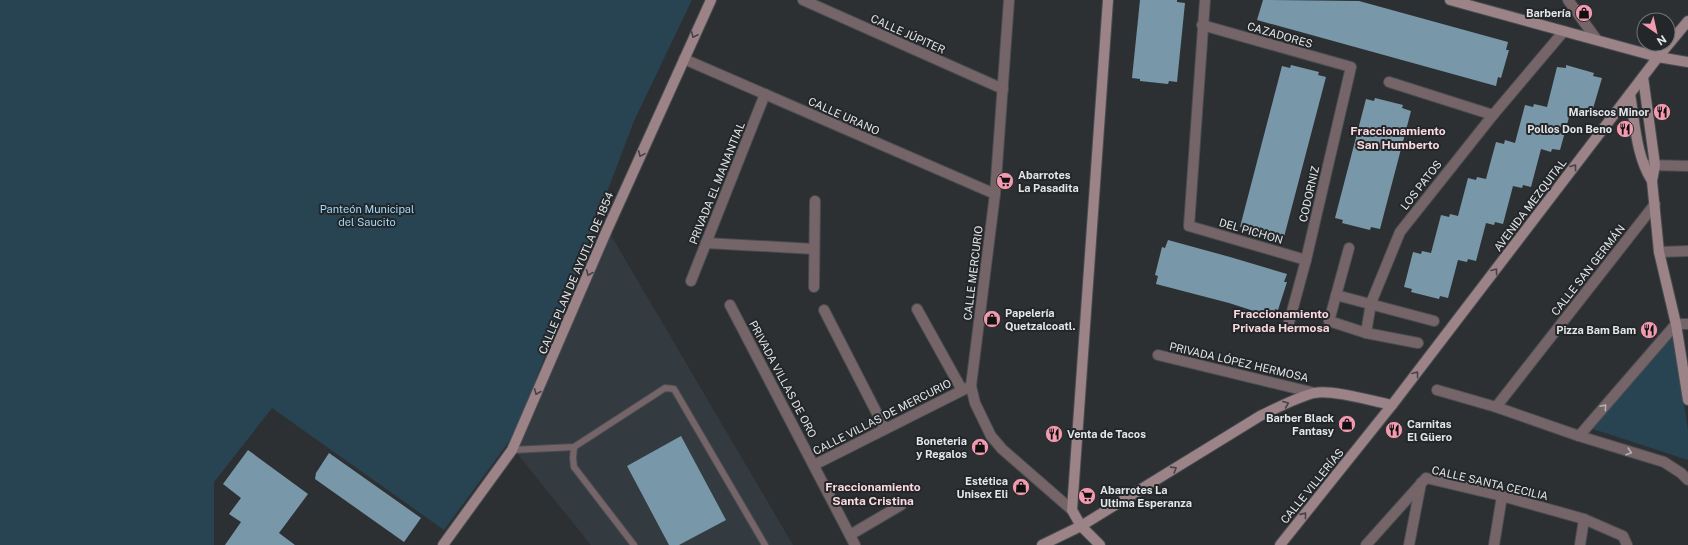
<svg xmlns="http://www.w3.org/2000/svg" width="1688" height="545" font-family="'Public Sans',sans-serif">
<rect width="100%" height="100%" fill="#2d3033"/>
<!-- built -->
<polygon fill="#333b41" points="609,232 793,545 591,545 515,451"/>
<!-- green -->
<g fill="#284352">
<polygon points="0,0 692,0 634,121 516,432 444,530 272,408 214,482 214,545 0,545"/>
<polygon points="1673,332 1688,430 1688,460 1590,428"/>
</g>
<!-- building -->
<g fill="#7898aa">
<polygon points="1140,0 1177,0 1177,2 1185,3 1177,82 1169,81 1168,84 1140,81 1140,79 1132,78"/>
<polygon points="1263,0 1359,1 1508,42 1506,50 1509,50 1501,78 1498,77 1496,86 1257,20"/>
<polygon points="1291,65 1319,72 1318,75 1326,77 1284,237 1276,235 1275,239 1247,231 1248,229 1240,227 1282,66 1290,68"/>
<polygon points="1566,65 1594,73 1593,76 1602,78 1592,112 1584,110 1584,113 1571,110 1560,150 1552,149 1551,152 1541,149 1531,187 1523,185 1522,188 1513,186 1503,224 1495,222 1494,225 1486,223 1476,261 1468,259 1467,262 1458,260 1448,298 1440,296 1439,299 1411,292 1412,289 1404,287 1413,252 1421,254 1422,251 1431,253 1441,215 1449,217 1450,214 1458,216 1468,178 1476,180 1477,177 1486,179 1496,142 1504,144 1505,140 1515,143 1525,105 1533,107 1534,104 1547,107 1557,67 1566,68"/>
<polygon points="1375,98 1403,105 1402,108 1411,111 1380,229 1371,227 1370,230 1342,223 1343,220 1335,218 1366,99 1374,101"/>
<polygon points="1168,240 1230,257 1287,274 1284,282 1287,282 1278,310 1275,309 1273,317 1229,303 1156,284 1158,276 1155,275 1162,247 1165,248"/>
<polygon points="681,436 726,520 679,545 669,545 627,466"/>
<polygon points="248,450 308,494 279,533 295,545 225,545 241,522 229,514 241,498 223,484"/>
<polygon points="329,453 421,518 404,542 315,479 316,473"/>
</g>
<g fill="none" stroke-linecap="round" stroke-linejoin="round">
<defs>
<g id="lane">
<polyline points="574,447 573,458 574,467 634,545"/>
<polyline points="512,450 574,447 665,388 674,389 765,545"/>
</g>
<g id="street">
<polyline points="803,0 1003,89"/>
<polyline points="1009,0 995,194 971,386 975,403 991,436 1002,449 1072,510"/>
<polyline points="1205,0 1189,226 1306,260"/>
<polyline points="1568,0 1597,40"/>
<polyline points="1202,25 1351,67 1306,260 1288,326"/>
<polyline points="684,59 995,194"/>
<polyline points="1389,82 1493,115"/>
<polyline points="1647,165 1688,166"/>
<polyline points="706,243 814,249"/>
<polyline points="1349,248 1329,321 1366,333 1418,343"/>
<polyline points="1659,252 1688,251"/>
<polyline points="691,281 765,94"/>
<polyline points="814,287 815,201"/>
<polyline points="1336,295 1434,321"/>
<polyline points="730,305 855,545"/>
<polyline points="917,309 962,390"/>
<polyline points="824,310 885,429"/>
<polyline points="1366,333 1371,303 1400,232 1493,115 1564,31"/>
<polyline points="1158,355 1315,393"/>
<polyline points="1437,390 1496,407 1579,436 1664,462 1681,473 1688,480"/>
<polyline points="1496,407 1655,204"/>
<polyline points="1579,436 1676,324 1688,324"/>
<polyline points="814,465 971,386"/>
<polyline points="850,535 901,505"/>
<polyline points="1366,545 1426,478 1502,496 1584,519 1623,536 1627,545"/>
<polyline points="1409,545 1421,483"/>
<polyline points="1494,545 1502,496"/>
<polyline points="1580,545 1584,519"/>
</g>
<g id="secondary">
<polyline points="1450,0 1658,57 1688,62"/>
<polyline points="1643,77 1655,165 1652,181 1659,252 1676,324 1688,400"/>
<path d="M 1630,94 C 1635,123 1636,156 1652,181"/>
<polyline points="443,545 512,450 607,230 711,0"/>
<path d="M 1042,545 L 1081,526 L 1260,416 C 1277,408 1295,398 1314,393 C 1331,389 1373,401 1392,405"/>
<polyline points="1100,545 1081,526 1072,510 1108,0"/>
<polyline points="1280,545 1392,405 1658,57 1688,21"/>
</g>
</defs>
<!-- lane casing -->
<use href="#lane" stroke="#4a4d50" stroke-width="8"/>
<!-- street casing -->
<use href="#street" stroke="#4a4d50" stroke-width="12"/>
<!-- secondary casing -->
<use href="#secondary" stroke="#4a4d50" stroke-width="12"/>
<!-- lane -->
<use href="#lane" stroke="#756568" stroke-width="6"/>
<!-- street -->
<use href="#street" stroke="#756568" stroke-width="10"/>
<!-- secondary -->
<use href="#secondary" stroke="#9b8388" stroke-width="10"/>
</g>
<!-- one-way arrows -->
<defs><path id="oneway-chevron" d="M-2-3.5L2.5 0L-2 3.5" fill="none" stroke-width="1.6" stroke-linecap="round" stroke-linejoin="round"/></defs>
<g stroke="#474346">
<use href="#oneway-chevron" transform="translate(694 35) rotate(115)"/>
<use href="#oneway-chevron" transform="translate(641 154) rotate(114)"/>
<use href="#oneway-chevron" transform="translate(1574 167) rotate(-53)"/>
<use href="#oneway-chevron" transform="translate(1495 271) rotate(-53)"/>
<use href="#oneway-chevron" transform="translate(589 273) rotate(113)"/>
<use href="#oneway-chevron" transform="translate(1416 374) rotate(-53)"/>
<use href="#oneway-chevron" transform="translate(537 392) rotate(113)"/>
<use href="#oneway-chevron" transform="translate(1286 404) rotate(-23)"/>
<use href="#oneway-chevron" transform="translate(1174 469) rotate(-32)"/>
<use href="#oneway-chevron" transform="translate(1304 515) rotate(-51)"/>
</g>
<g stroke="#b7b2b4">
<use href="#oneway-chevron" transform="translate(1604 407) rotate(-49)"/>
<use href="#oneway-chevron" transform="translate(1629 452) rotate(17)"/>
</g>
<!-- icons -->
<defs>
<symbol id="shop-disc" viewBox="-11 -11 22 22"><circle r="9.5" fill="#f29ab0" stroke="#232729"/><path d="M-5-2.5h2.3a2.7 3.5 0 0 1 5.4 0H5L5.5 6h-11ZM-1.5-2.5h3a1.5 2.3 0 0 0-3 0Z" fill="#111"/></symbol>
<symbol id="restaurant-disc" viewBox="-11 -11 22 22"><circle r="9.5" fill="#f29ab0" stroke="#232729"/><path d="M-5-6h1v4h1v-4h1v4h1v-4h1v5L-1.5 .5V6h-2V.5L-5-1ZM5-6V6H3V1.5H1.5Q1.5-4 5-6Z" fill="#111"/></symbol>
<symbol id="supermarket-disc" viewBox="-11 -11 22 22"><circle r="9.5" fill="#f29ab0" stroke="#232729"/><path d="M-6-5.5h2.5l.6 2H6L4.5 2H-2.5L-4.4-4H-6ZM-1.5 3.2a1.3 1.3 0 1 0 .1 0ZM3 3.2a1.3 1.3 0 1 0 .1 0Z" fill="#111"/></symbol>
</defs>
<g fill-rule="evenodd">
<use href="#shop-disc" x="1574" y="3" width="20" height="20"/>
<use href="#restaurant-disc" x="1652" y="102" width="20" height="20"/>
<use href="#restaurant-disc" x="1615" y="119" width="20" height="20"/>
<use href="#supermarket-disc" x="995" y="171" width="20" height="20"/>
<use href="#shop-disc" x="982" y="309" width="20" height="20"/>
<use href="#restaurant-disc" x="1639" y="320" width="20" height="20"/>
<use href="#shop-disc" x="1337" y="414" width="20" height="20"/>
<use href="#restaurant-disc" x="1384" y="420" width="20" height="20"/>
<use href="#restaurant-disc" x="1044" y="424" width="20" height="20"/>
<use href="#shop-disc" x="970" y="437" width="20" height="20"/>
<use href="#shop-disc" x="1011" y="477" width="20" height="20"/>
<use href="#supermarket-disc" x="1077" y="486" width="20" height="20"/>
</g>
<g text-anchor="middle" stroke-width="4" stroke-linejoin="round" paint-order="stroke">
<!-- poi labels -->
<g font-size="11" font-weight="bold" fill="#e3e5e7" stroke="#232729" text-anchor="end">
<text x="1571" y="17">Barbería</text>
<text x="1649" y="116">Mariscos Minor</text>
<text x="1612" y="133">Pollos Don Beno</text>
<text x="1018" y="179" text-anchor="start">Abarrotes<tspan x="1018" dy="13">La Pasadita</tspan></text>
<text x="1005" y="317" text-anchor="start">Papelería<tspan x="1005" dy="13">Quetzalcoatl.</tspan></text>
<text x="1636" y="334">Pizza Bam Bam</text>
<text x="1334" y="422">Barber Black<tspan x="1334" dy="13">Fantasy</tspan></text>
<text x="1407" y="428" text-anchor="start">Carnitas<tspan x="1407" dy="13">El Güero</tspan></text>
<text x="1067" y="438" text-anchor="start">Venta de Tacos</text>
<text x="967" y="445">Boneteria<tspan x="967" dy="13">y Regalos</tspan></text>
<text x="1008" y="485">Estética<tspan x="1008" dy="13">Unisex Eli</tspan></text>
<text x="1100" y="494" text-anchor="start">Abarrotes La<tspan x="1100" dy="13">Ultima Esperanza</tspan></text>
</g>
<!-- street labels -->
<g font-size="11" fill="#e3e5e7" stroke="#232729">
<text transform="translate(908 34) rotate(24)" y="4">CALLE JÚPITER</text>
<text transform="translate(1280 35) rotate(16)" y="4">CAZADORES</text>
<text transform="translate(844 116) rotate(24)" y="4">CALLE URANO</text>
<text transform="translate(717 183) rotate(-68)" y="4">PRIVADA EL MANANTIAL</text>
<text transform="translate(1421 185) rotate(-52)" y="4">LOS PATOS</text>
<text transform="translate(1309 194) rotate(-77)" y="4">CODORNIZ</text>
<text transform="translate(1530 205) rotate(-53)" y="4">AVENIDA MEZQUITAL</text>
<text transform="translate(1251 231) rotate(16)" y="4">DEL PICHON</text>
<text transform="translate(1588 270) rotate(-52)" y="4">CALLE SAN GERMÁN</text>
<text transform="translate(576 273) rotate(-67)" y="4">CALLE PLAN DE AYUTLA DE 1854</text>
<text transform="translate(973 273) rotate(-83)" y="4">CALLE MERCURIO</text>
<text transform="translate(1239 362) rotate(13)" y="4">PRIVADA LÓPEZ HERMOSA</text>
<text transform="translate(783 379) rotate(62)" y="4">PRIVADA VILLAS DE ORO</text>
<text transform="translate(882 417) rotate(-27)" y="4">CALLE VILLAS DE MERCURIO</text>
<text transform="translate(1490 483) rotate(13)" y="4">CALLE SANTA CECILIA</text>
<text transform="translate(1312 486) rotate(-51)" y="4">CALLE VILLERÍAS</text>
</g>
<!-- park labels -->
<g font-size="11" fill="#9ed7f8" stroke="#232729">
<text x="367" y="213">Panteón Municipal<tspan x="367" dy="13">del Saucito</tspan></text>
</g>
<!-- neighbourhood labels -->
<g font-size="12" font-weight="bold" fill="#fbd8df" stroke="#232729">
<text x="1398" y="135">Fraccionamiento<tspan x="1398" dy="14">San Humberto</tspan></text>
<text x="1281" y="318">Fraccionamiento<tspan x="1281" dy="14">Privada Hermosa</tspan></text>
<text x="873" y="491">Fraccionamiento<tspan x="873" dy="14">Santa Cristina</tspan></text>
</g>
</g>
<!-- north arrow -->
<g transform="translate(1656 32) rotate(146)"><circle r="19" fill="#232729" stroke="#707375"/>
<path d="M0-3L7 15L0 10L-7 15Z" fill="#f29ab0"/>
<text y="-6" font-size="11" font-weight="bold" text-anchor="middle" fill="#e3e5e7">N</text>
</g>
</svg>
